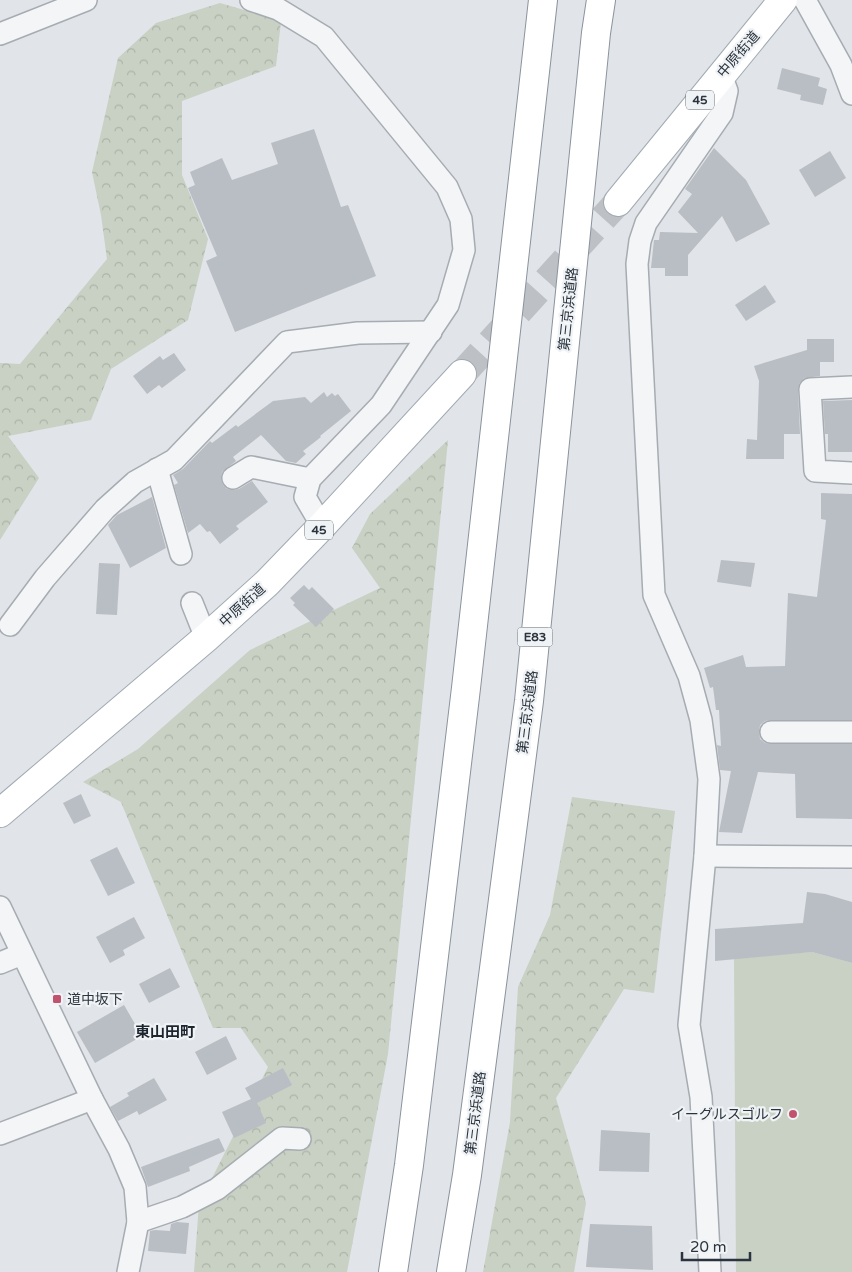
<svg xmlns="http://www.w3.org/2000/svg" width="852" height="1272" font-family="'Varela Round','Noto Sans JP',sans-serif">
<defs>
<pattern id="forest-crowns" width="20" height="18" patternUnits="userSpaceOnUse" patternTransform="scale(1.25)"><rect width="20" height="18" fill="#c8d1c3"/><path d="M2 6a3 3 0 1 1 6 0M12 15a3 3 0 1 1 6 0" fill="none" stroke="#acb4a9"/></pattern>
</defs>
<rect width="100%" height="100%" fill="#e1e4e8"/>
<!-- forest -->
<g fill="url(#forest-crowns)">
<polygon points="220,3 281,21 276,66 182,101 182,175 208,239 188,320 111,369 91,420 8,436 39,478 0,540 0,363 20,364 107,259 101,215 92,172 118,58 156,23"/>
<polygon points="448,440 388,1054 347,1272 194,1272 199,1204 268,1067 241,1028 213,1028 121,802 83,782 138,749 250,650 380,588 352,548 370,514"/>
<polygon points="572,797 675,811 654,993 624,989 556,1098 586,1203 574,1272 483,1272 510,1122 518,987 550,915"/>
</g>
<!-- pitch -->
<polygon fill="#c8d1c3" points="812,952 852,963 852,1272 736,1272 734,958"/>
<!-- building -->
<g fill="#b9bec4">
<polygon points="782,68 820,78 818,86 827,89 823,105 800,100 801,95 777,89"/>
<polygon points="314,129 341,207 348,205 376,276 235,332 206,261 217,256 188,188 195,185 190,172 222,158 232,180 278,164 271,143"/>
<polygon points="714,148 746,180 770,224 736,242 722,216 688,255 688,276 665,276 665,268 651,268 654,240 659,240 660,232 698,233 678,212 692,194 685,189"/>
<polygon points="830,151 846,178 815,197 799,170"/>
<polygon points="765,285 776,302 746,321 735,305"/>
<polygon points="807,339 834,339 834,362 820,362 820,376 804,378 799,384 798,390 800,434 784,434 784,459 746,459 747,439 757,440 759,381 754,366 807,350"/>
<polygon points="174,353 186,370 162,388 159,385 147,394 133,376 160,356 163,360"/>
<polygon points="324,392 327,397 332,393 335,396 338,394 351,411 320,436 321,437 303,451 306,454 296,463 286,461 261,435 233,457 236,461 222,472 221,479 223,485 227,489 233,490 239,489 252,481 268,502 236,526 239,529 220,544 210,531 207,532 200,524 188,533 174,485 178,483 173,475 183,469 210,441 212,443 236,425 238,427 273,401 305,397 311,403"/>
<polygon points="852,400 852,452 828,452 828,434 825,434 823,401"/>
<polygon points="821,493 852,494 852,720 771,720 765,721 760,725 759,732 760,739 765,743 771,744 852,744 852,819 796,818 795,774 758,772 742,833 719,832 731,771 720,770 717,745 721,746 719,710 716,710 713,687 710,688 704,668 743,655 746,667 785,666 788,593 817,597 826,520 821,519"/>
<polygon points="152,497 166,548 130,568 108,525 117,515"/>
<polygon points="721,560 755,563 751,587 717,582"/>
<polygon points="99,563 120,564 117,615 96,614"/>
<polygon points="304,585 309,590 312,587 334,609 316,627 293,605 295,603 290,598"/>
<polygon points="81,794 91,816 74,824 63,803"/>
<polygon points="117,847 135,883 108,896 90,860"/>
<polygon points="807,892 825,894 852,902 852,963 812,952 715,961 715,929 803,923"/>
<polygon points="134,917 145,938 123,950 125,955 110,963 96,937"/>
<polygon points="170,968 180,987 149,1003 139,984"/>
<polygon points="124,1005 142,1036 95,1063 77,1032"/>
<polygon points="226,1036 237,1059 207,1075 195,1052"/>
<polygon points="283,1068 292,1085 257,1103 266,1123 234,1138 222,1112 251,1099 245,1088"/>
<polygon points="154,1078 167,1100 139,1115 137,1111 118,1121 110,1107 129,1096 127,1093"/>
<polygon points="601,1130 650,1133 649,1172 599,1171"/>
<polygon points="219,1138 225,1151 189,1167 190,1171 148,1187 141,1167"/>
<polygon points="177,1222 189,1223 186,1254 148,1251 150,1231 155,1230 170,1231 171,1224"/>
<polygon points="590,1224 652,1226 653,1270 586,1267"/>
</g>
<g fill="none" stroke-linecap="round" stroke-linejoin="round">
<!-- major-tunnel -->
<polyline stroke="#bdc1c6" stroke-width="28" stroke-dasharray="28 14" stroke-linecap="butt" points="462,374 618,202"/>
<defs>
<g id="minor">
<polyline points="251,0 278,9 324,37 447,187 461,219 464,250 448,305 381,405 310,479 305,497 322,526"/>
<polyline points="805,0 841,65 852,94"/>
<polyline points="0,34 86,0"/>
<polyline points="852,387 810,389 815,471 852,473"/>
<polyline points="157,469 181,554"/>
<polyline points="233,478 251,467 310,479"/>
<polyline points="192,603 206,638"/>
<polyline points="10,625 45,578 105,509 135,482 174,460 287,342 358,333 431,332"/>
<polyline points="771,732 852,732"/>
<polyline points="705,856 852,857"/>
<polyline points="0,907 92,1099 119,1149 135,1187 138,1222 128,1272"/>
<polyline points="0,963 22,954"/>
<polyline points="0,1134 92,1099"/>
<polyline points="138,1222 182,1207 217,1189 282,1138 300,1139"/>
<polyline points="710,1272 701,1097 689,1025 705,856 709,779 701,720 689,676 654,595 637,264 640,241 646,223 722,113 727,91 721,75"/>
</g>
<g id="major">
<polyline points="618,202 783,0"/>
<polyline points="0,813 206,638 267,583 322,526 462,374"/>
</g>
<g id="highway">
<polyline points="393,1272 409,1165 466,688 543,0"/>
<polyline points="451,1272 467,1175 529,701 596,33 601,0"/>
</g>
</defs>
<!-- minor casing -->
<use href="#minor" stroke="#a7acb2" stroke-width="24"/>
<!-- major casing -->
<use href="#major" stroke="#a1aab3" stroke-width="30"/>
<!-- highway casing -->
<use href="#highway" stroke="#8a939d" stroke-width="30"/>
<!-- minor -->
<use href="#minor" stroke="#f3f5f7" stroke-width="21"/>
<!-- major -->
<use href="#major" stroke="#fff" stroke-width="28"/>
<!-- highway -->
<use href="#highway" stroke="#fff" stroke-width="28"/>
</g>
<!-- markers -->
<g fill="#c1526d" stroke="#f0f3f6" stroke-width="2">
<rect x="52" y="994" width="10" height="10" rx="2.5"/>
<circle cx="793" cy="1114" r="5"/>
</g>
<g text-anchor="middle" stroke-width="4.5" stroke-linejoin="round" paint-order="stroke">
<!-- shield labels -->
<g fill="#f0f3f6" stroke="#666d75" stroke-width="1">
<rect x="686" y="90.5" width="28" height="19" rx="4"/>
<rect x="305" y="520.5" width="28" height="19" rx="4"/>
<rect x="517.5" y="627.5" width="35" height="19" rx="4"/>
</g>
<g font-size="12" font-weight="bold" fill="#2b343e">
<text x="700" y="104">45</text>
<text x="319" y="534">45</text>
<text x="535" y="641">E83</text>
</g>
<!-- street labels -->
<g font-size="14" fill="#2b343e" stroke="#f0f3f6">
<text transform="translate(738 54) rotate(-49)" y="5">中原街道</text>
<text transform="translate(568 309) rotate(-84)" y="5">第三京浜道路</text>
<text transform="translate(242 605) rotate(-42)" y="5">中原街道</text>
<text transform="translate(527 712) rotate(-83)" y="5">第三京浜道路</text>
<text transform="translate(475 1113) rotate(-83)" y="5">第三京浜道路</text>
</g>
<!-- poi labels -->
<g font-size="14" fill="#2b343e" stroke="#f0f3f6" text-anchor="start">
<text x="67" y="1004">道中坂下</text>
<text x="783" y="1119" text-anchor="end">イーグルスゴルフ</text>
</g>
<!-- neighbourhood labels -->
<g font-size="15" font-weight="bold" fill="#1d252f" stroke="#f0f3f6">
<text x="165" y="1037">東山田町</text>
</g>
</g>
<!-- scale -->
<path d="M682 1252v8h68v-8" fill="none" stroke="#2b343e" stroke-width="2.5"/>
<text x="690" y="1252" font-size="15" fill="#2b343e" stroke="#f0f3f6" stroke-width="4" paint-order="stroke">20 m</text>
</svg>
